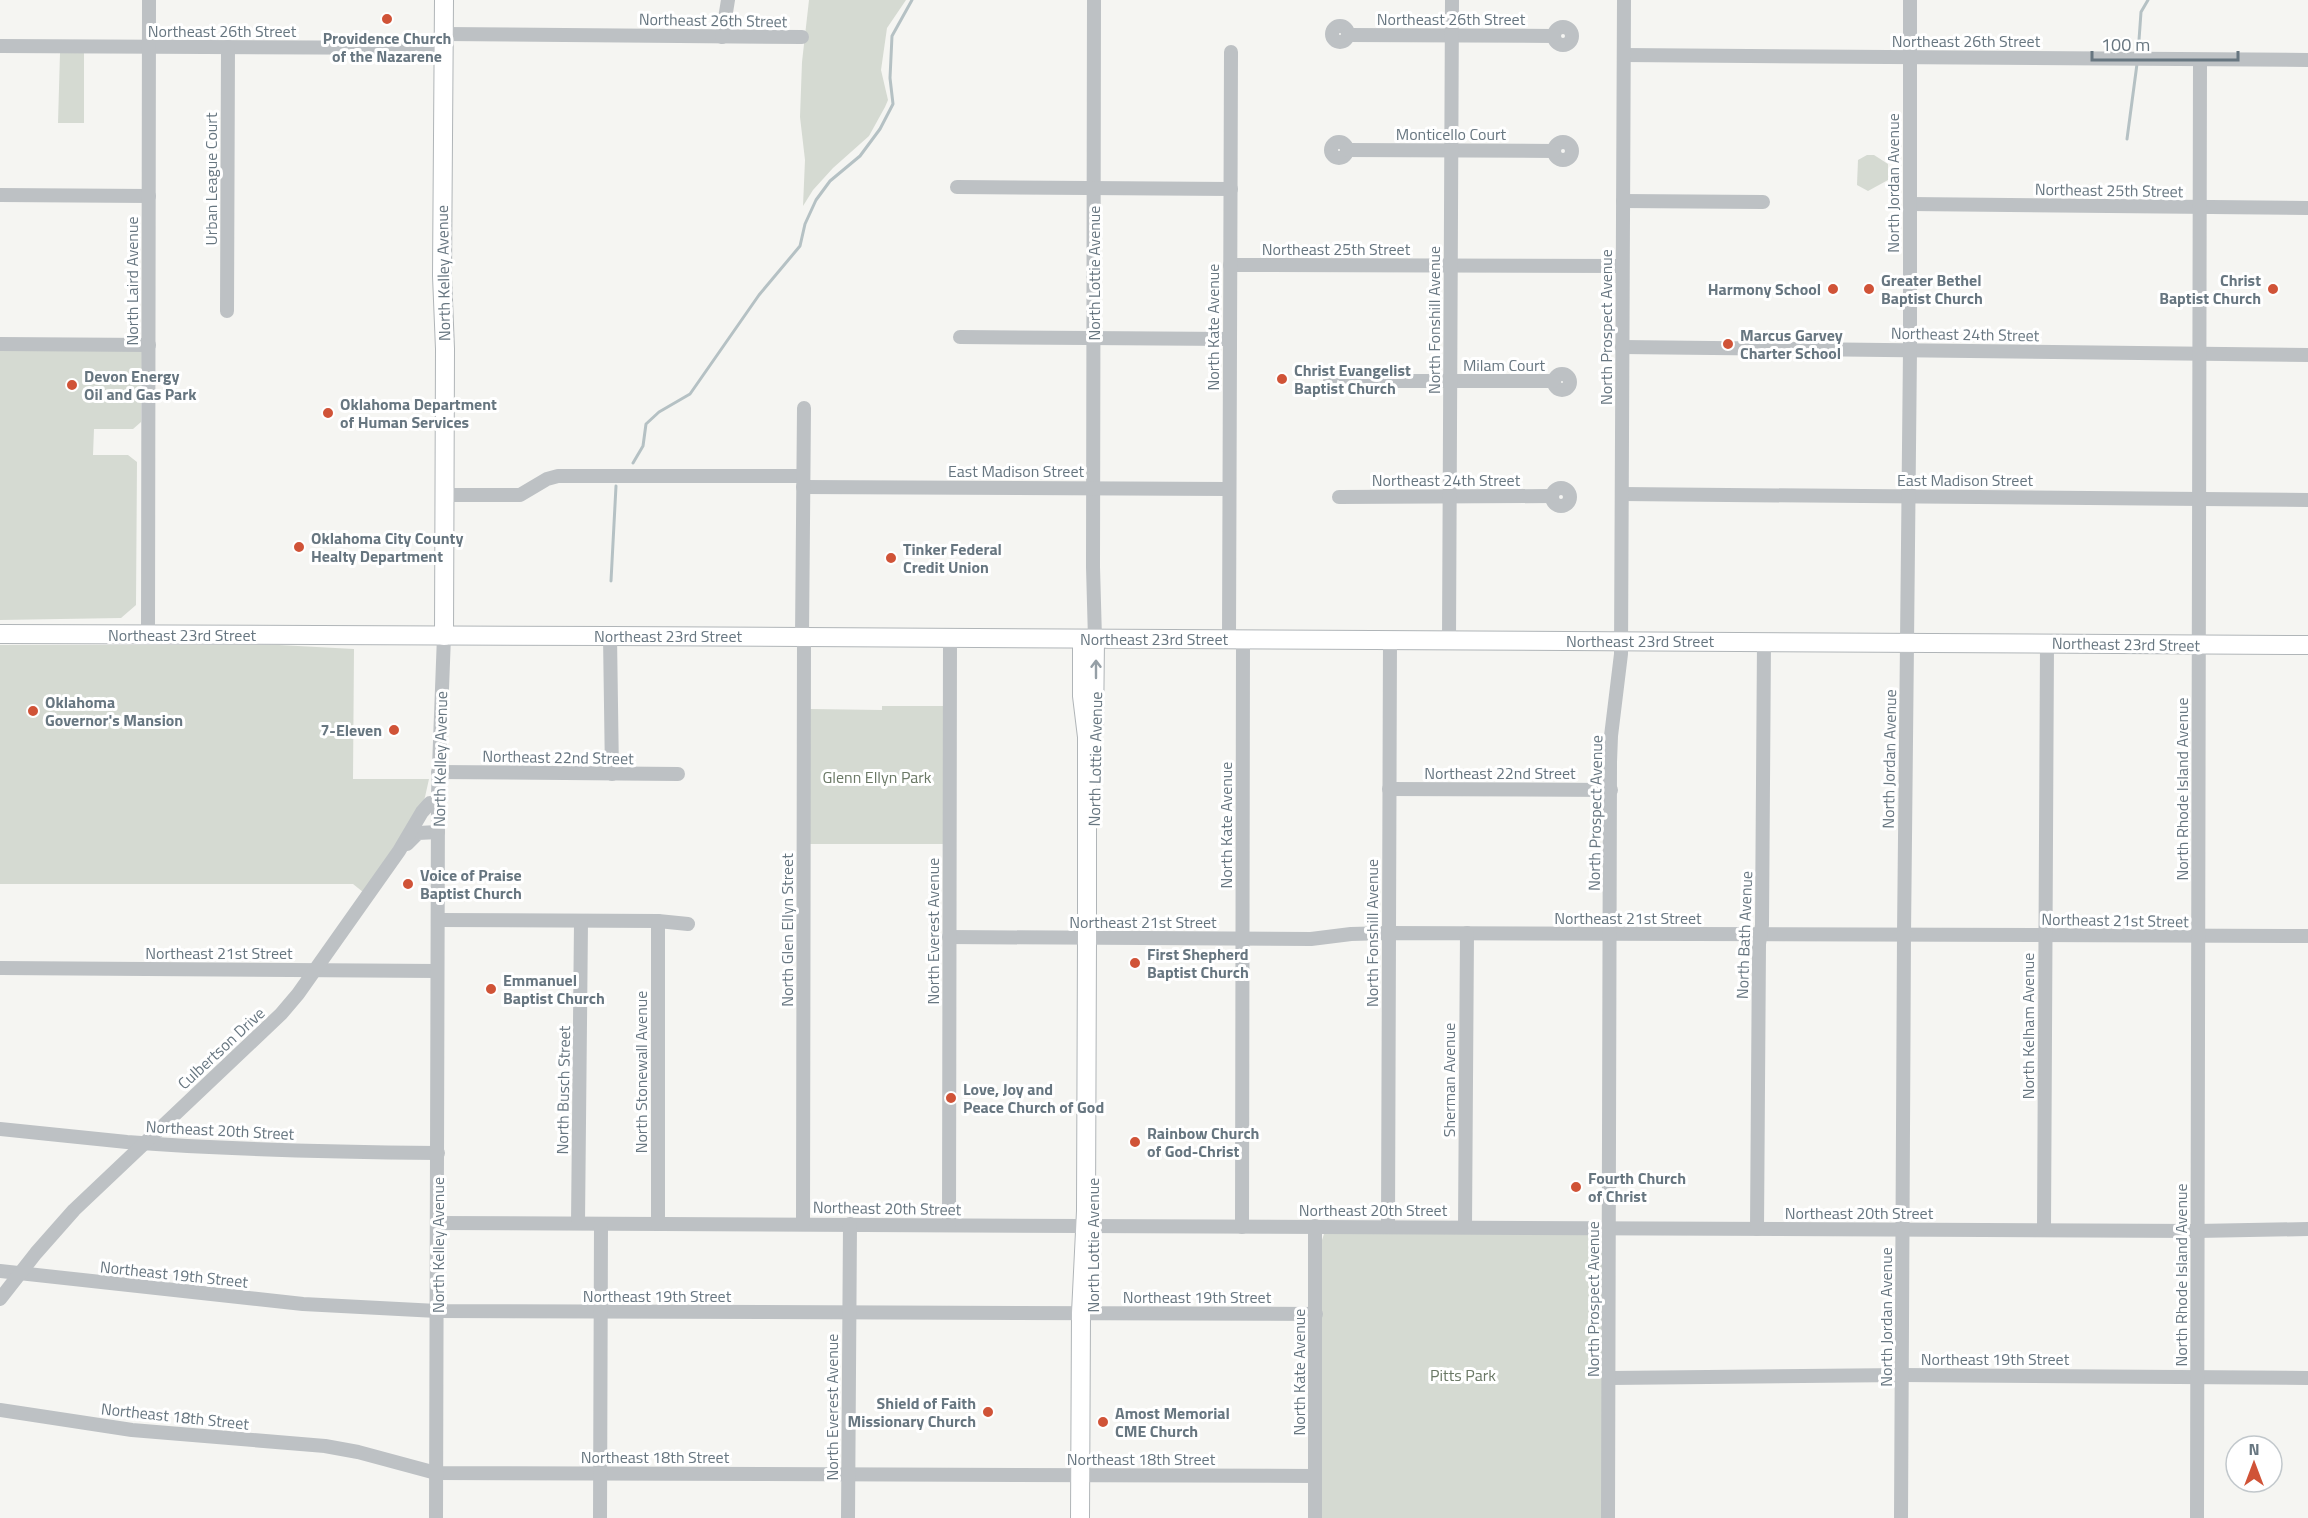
<svg xmlns="http://www.w3.org/2000/svg" width="2308" height="1518" font-family="'Titillium Web',sans-serif">
<rect width="100%" height="100%" fill="#f5f5f2"/>
<!-- green -->
<g fill="#d5dad2">
<polygon points="809,0 906,0 887,28 881,70 888,100 885,107 869,136 833,168 813,190 803,206 805,160 800,117 802,62"/>
<polygon points="60,53 84,53 84,123 58,123"/>
<polygon points="1867,155 1874,155 1888,164 1888,180 1868,191 1857,185 1858,160"/>
<polygon points="0,347 142,351 141,422 133,429 94,429 93,455 128,455 137,462 136,605 121,618 0,620"/>
<polygon points="0,645 279,645 354,649 353,779 429,779 425,797 419,811 363,892 353,884 0,884"/>
<polygon points="882,706 945,706 945,844 810,844 810,709 882,710"/>
<polygon points="1324,1234 1595,1234 1603,1237 1603,1518 1322,1518 1322,1240"/>
</g>
<g fill="none" stroke-linecap="round" stroke-linejoin="round">
<!-- stream -->
<g stroke="#b5c1c4" stroke-width="3">
<polyline points="2138,54 2141,12 2148,0"/>
<polyline points="2127,139 2137,64"/>
<polyline points="633,463 643,446 646,424 659,412 690,394 759,295 800,246 805,224 816,200 830,181 860,156 880,129 893,104 890,78 892,36 912,0"/>
<polyline points="611,581 616,486"/>
</g>
<defs>
<g id="major">
<polyline points="444,0 442,276 445,349 444,636"/>
<polyline points="0,634 610,636 2308,645"/>
<polyline points="1094,730 1095,639"/>
<polyline points="1080,1518 1081,1313 1086,1211 1087,938 1087,737 1082,696 1082,639"/>
</g>
</defs>
<!-- major casing -->
<use href="#major" stroke="#b0b5b8" stroke-width="20"/>
<!-- minor -->
<g stroke="#bdc1c4" stroke-width="14">
<polyline points="1094,0 1093,567 1095,639"/>
<circle cx="1340" cy="34" r="8"/>
<circle cx="1563" cy="36" r="9"/>
<polyline points="444,34 802,37"/>
<polyline points="1348,35 1554,36"/>
<polyline points="722,37 728,0"/>
<polyline points="0,46 444,48"/>
<polyline points="1624,55 2308,60"/>
<circle cx="1339" cy="150" r="8"/>
<circle cx="1563" cy="151" r="9"/>
<polyline points="1347,150 1554,151"/>
<polyline points="957,187 1231,189"/>
<polyline points="0,195 149,196"/>
<polyline points="1623,201 1763,202"/>
<polyline points="1910,204 2308,208"/>
<polyline points="1230,265 1622,266"/>
<polyline points="227,311 228,47"/>
<polyline points="960,337 1230,339"/>
<polyline points="0,344 149,345"/>
<polyline points="1622,347 2308,355"/>
<circle cx="1338" cy="381" r="8"/>
<circle cx="1562" cy="382" r="8"/>
<polyline points="1347,381 1553,381"/>
<polyline points="803,487 1228,489"/>
<circle cx="1561" cy="497" r="9"/>
<polyline points="1622,494 2308,500"/>
<polyline points="445,495 520,495 547,479 558,476 803,476"/>
<polyline points="1339,497 1552,496"/>
<polyline points="148,634 149,0"/>
<polyline points="610,636 612,774"/>
<polyline points="802,637 804,408"/>
<polyline points="1229,639 1231,52"/>
<polyline points="1449,640 1452,0"/>
<polyline points="438,772 678,774"/>
<polyline points="1389,789 1611,790"/>
<polyline points="407,844 418,833 438,832"/>
<polyline points="438,920 658,921 688,924"/>
<polyline points="949,937 1311,939 1351,934 1388,933 2308,936"/>
<polyline points="0,968 437,971"/>
<path d="M 0,1129 C 42,1133 85,1138 127,1142 C 231,1150 334,1152 438,1153"/>
<polyline points="437,1223 2197,1231 2308,1229"/>
<polyline points="578,1223 581,922"/>
<polyline points="658,1224 658,921"/>
<polyline points="803,1224 804,637"/>
<polyline points="949,1225 950,637"/>
<polyline points="1242,1227 1243,639"/>
<polyline points="1388,1227 1390,640"/>
<polyline points="1465,1227 1467,933"/>
<polyline points="1757,1229 1759,944 1762,925 1764,641"/>
<polyline points="2044,1229 2047,643"/>
<polyline points="0,1271 303,1304 437,1311 1316,1314"/>
<polyline points="0,1299 36,1253 74,1210 281,1014 298,994 399,851 422,812 430,803 438,803"/>
<polyline points="1610,1378 1902,1375 2308,1378"/>
<polyline points="0,1410 132,1430 325,1446 358,1452 436,1473 1315,1476"/>
<polyline points="436,1518 438,794 444,636"/>
<polyline points="600,1518 601,1224"/>
<polyline points="848,1518 850,1224"/>
<polyline points="1315,1518 1315,1226"/>
<polyline points="1608,1518 1610,762 1611,736 1621,654 1624,0"/>
<polyline points="1901,1518 1904,935 1910,350 1910,0"/>
<polyline points="2197,1518 2200,60"/>
</g>
<!-- major -->
<use href="#major" stroke="#fff" stroke-width="18"/>
</g>
<!-- one-way arrows -->
<defs><path id="oneway-shaft" d="M-6 0H5M1.5-3L5.5 0L1.5 3" fill="none" stroke-width="1.6" stroke-linecap="round" stroke-linejoin="round" transform="scale(1.5)"/></defs>
<use stroke="#959fa6" href="#oneway-shaft" transform="translate(1096 669) rotate(-90)"/>
<!-- markers -->
<g fill="#d05337" stroke="#fff" stroke-width="2">
<circle cx="387" cy="19" r="6"/>
<circle cx="1833" cy="289" r="6"/>
<circle cx="1869" cy="289" r="6"/>
<circle cx="2273" cy="289" r="6"/>
<circle cx="1728" cy="344" r="6"/>
<circle cx="1282" cy="379" r="6"/>
<circle cx="72" cy="385" r="6"/>
<circle cx="328" cy="413" r="6"/>
<circle cx="299" cy="547" r="6"/>
<circle cx="891" cy="558" r="6"/>
<circle cx="33" cy="711" r="6"/>
<circle cx="394" cy="730" r="6"/>
<circle cx="408" cy="884" r="6"/>
<circle cx="1135" cy="963" r="6"/>
<circle cx="491" cy="989" r="6"/>
<circle cx="951" cy="1098" r="6"/>
<circle cx="1135" cy="1142" r="6"/>
<circle cx="1576" cy="1187" r="6"/>
<circle cx="988" cy="1412" r="6"/>
<circle cx="1103" cy="1422" r="6"/>
</g>
<g text-anchor="middle" stroke-width="6" stroke-linejoin="round" paint-order="stroke">
<!-- street labels -->
<g font-size="16" fill="#677680" stroke="#fff">
<text x="1451" y="25">Northeast 26th Street</text>
<text transform="translate(713 20) rotate(1)" y="6">Northeast 26th Street</text>
<text x="222" y="37">Northeast 26th Street</text>
<text x="1966" y="47">Northeast 26th Street</text>
<text x="1451" y="140">Monticello Court</text>
<text transform="translate(211 179) rotate(-90)" y="6">Urban League Court</text>
<text transform="translate(1893 183) rotate(-90)" y="6">North Jordan Avenue</text>
<text transform="translate(2109 190) rotate(1)" y="6">Northeast 25th Street</text>
<text x="1336" y="255">Northeast 25th Street</text>
<text transform="translate(443 273) rotate(-91)" y="6">North Kelley Avenue</text>
<text transform="translate(1094 273) rotate(-90)" y="6">North Lottie Avenue</text>
<text transform="translate(132 281) rotate(-90)" y="6">North Laird Avenue</text>
<text transform="translate(1434 320) rotate(-90)" y="6">North Fonshill Avenue</text>
<text transform="translate(1213 327) rotate(-90)" y="6">North Kate Avenue</text>
<text transform="translate(1606 327) rotate(-90)" y="6">North Prospect Avenue</text>
<text transform="translate(1965 334) rotate(1)" y="6">Northeast 24th Street</text>
<text x="1504" y="371">Milam Court</text>
<text x="1016" y="477">East Madison Street</text>
<text x="1446" y="486">Northeast 24th Street</text>
<text x="1965" y="486">East Madison Street</text>
<text x="182" y="641">Northeast 23rd Street</text>
<text x="668" y="642">Northeast 23rd Street</text>
<text x="1154" y="645">Northeast 23rd Street</text>
<text x="1640" y="647">Northeast 23rd Street</text>
<text transform="translate(2126 644) rotate(1)" y="6">Northeast 23rd Street</text>
<text transform="translate(558 757) rotate(1)" y="6">Northeast 22nd Street</text>
<text transform="translate(440 759) rotate(-89)" y="6">North Kelley Avenue</text>
<text transform="translate(1095 759) rotate(-89)" y="6">North Lottie Avenue</text>
<text transform="translate(1889 759) rotate(-89)" y="6">North Jordan Avenue</text>
<text x="1500" y="779">Northeast 22nd Street</text>
<text transform="translate(2182 789) rotate(-90)" y="6">North Rhode Island Avenue</text>
<text transform="translate(1595 813) rotate(-89)" y="6">North Prospect Avenue</text>
<text transform="translate(1226 825) rotate(-90)" y="6">North Kate Avenue</text>
<text x="1628" y="924">Northeast 21st Street</text>
<text transform="translate(2115 920) rotate(1)" y="6">Northeast 21st Street</text>
<text x="1143" y="928">Northeast 21st Street</text>
<text transform="translate(787 930) rotate(-90)" y="6">North Glen Ellyn Street</text>
<text transform="translate(933 931) rotate(-90)" y="6">North Everest Avenue</text>
<text transform="translate(1372 933) rotate(-90)" y="6">North Fonshill Avenue</text>
<text transform="translate(1744 935) rotate(-88)" y="6">North Bath Avenue</text>
<text x="219" y="959">Northeast 21st Street</text>
<text transform="translate(2028 1026) rotate(-90)" y="6">North Kelham Avenue</text>
<text transform="translate(221 1048) rotate(-43)" y="6">Culbertson Drive</text>
<text transform="translate(641 1072) rotate(-90)" y="6">North Stonewall Avenue</text>
<text transform="translate(1449 1080) rotate(-90)" y="6">Sherman Avenue</text>
<text transform="translate(563 1090) rotate(-89)" y="6">North Busch Street</text>
<text transform="translate(220 1130) rotate(3)" y="6">Northeast 20th Street</text>
<text transform="translate(887 1208) rotate(1)" y="6">Northeast 20th Street</text>
<text x="1373" y="1216">Northeast 20th Street</text>
<text x="1859" y="1219">Northeast 20th Street</text>
<text transform="translate(438 1245) rotate(-90)" y="6">North Kelley Avenue</text>
<text transform="translate(1093 1245) rotate(-90)" y="6">North Lottie Avenue</text>
<text transform="translate(174 1274) rotate(6)" y="6">Northeast 19th Street</text>
<text transform="translate(2181 1275) rotate(-90)" y="6">North Rhode Island Avenue</text>
<text x="657" y="1302">Northeast 19th Street</text>
<text x="1197" y="1303">Northeast 19th Street</text>
<text transform="translate(1593 1299) rotate(-90)" y="6">North Prospect Avenue</text>
<text transform="translate(1886 1317) rotate(-90)" y="6">North Jordan Avenue</text>
<text x="1995" y="1365">Northeast 19th Street</text>
<text transform="translate(1299 1372) rotate(-90)" y="6">North Kate Avenue</text>
<text transform="translate(832 1407) rotate(-90)" y="6">North Everest Avenue</text>
<text transform="translate(175 1416) rotate(6)" y="6">Northeast 18th Street</text>
<text x="655" y="1463">Northeast 18th Street</text>
<text x="1141" y="1465">Northeast 18th Street</text>
</g>
<!-- poi labels -->
<g font-size="16" font-weight="bold" fill="#677680" stroke="#fff" text-anchor="start">
<text x="387" y="44" text-anchor="middle">Providence Church<tspan x="387" dy="18">of the Nazarene</tspan></text>
<text x="1881" y="286">Greater Bethel<tspan x="1881" dy="18">Baptist Church</tspan></text>
<text x="2261" y="286" text-anchor="end">Christ<tspan x="2261" dy="18">Baptist Church</tspan></text>
<text x="1821" y="295" text-anchor="end">Harmony School</text>
<text x="1740" y="341">Marcus Garvey<tspan x="1740" dy="18">Charter School</tspan></text>
<text x="1294" y="376">Christ Evangelist<tspan x="1294" dy="18">Baptist Church</tspan></text>
<text x="84" y="382">Devon Energy<tspan x="84" dy="18">Oil and Gas Park</tspan></text>
<text x="340" y="410">Oklahoma Department<tspan x="340" dy="18">of Human Services</tspan></text>
<text x="311" y="544">Oklahoma City County<tspan x="311" dy="18">Healty Department</tspan></text>
<text x="903" y="555">Tinker Federal<tspan x="903" dy="18">Credit Union</tspan></text>
<text x="45" y="708">Oklahoma<tspan x="45" dy="18">Governor's Mansion</tspan></text>
<text x="382" y="736" text-anchor="end">7-Eleven</text>
<text x="420" y="881">Voice of Praise<tspan x="420" dy="18">Baptist Church</tspan></text>
<text x="1147" y="960">First Shepherd<tspan x="1147" dy="18">Baptist Church</tspan></text>
<text x="503" y="986">Emmanuel<tspan x="503" dy="18">Baptist Church</tspan></text>
<text x="963" y="1095">Love, Joy and<tspan x="963" dy="18">Peace Church of God</tspan></text>
<text x="1147" y="1139">Rainbow Church<tspan x="1147" dy="18">of God-Christ</tspan></text>
<text x="1588" y="1184">Fourth Church<tspan x="1588" dy="18">of Christ</tspan></text>
<text x="976" y="1409" text-anchor="end">Shield of Faith<tspan x="976" dy="18">Missionary Church</tspan></text>
<text x="1115" y="1419">Amost Memorial<tspan x="1115" dy="18">CME Church</tspan></text>
</g>
<!-- park labels -->
<g font-size="16" fill="#6a7865" stroke="#fff">
<text x="877" y="783">Glenn Ellyn Park</text>
<text x="1463" y="1381">Pitts Park</text>
</g>
</g>
<!-- north arrow -->
<g transform="translate(2254 1464)"><circle r="28" fill="#ffffff" stroke="#c2c8cc" stroke-width="1.5"/>
<path d="M0-4.5L10 22L0 15L-10 22Z" fill="#d05337"/>
<text y="-9" font-size="16" font-weight="bold" text-anchor="middle" fill="#677680">N</text>
</g>
<!-- scale -->
<path d="M2092 51v9h146v-9" fill="none" stroke="#677680" stroke-width="3"/>
<text x="2101" y="51" font-size="18" fill="#677680" stroke="#ffffff" stroke-width="4.5" paint-order="stroke">100 m</text>
</svg>
